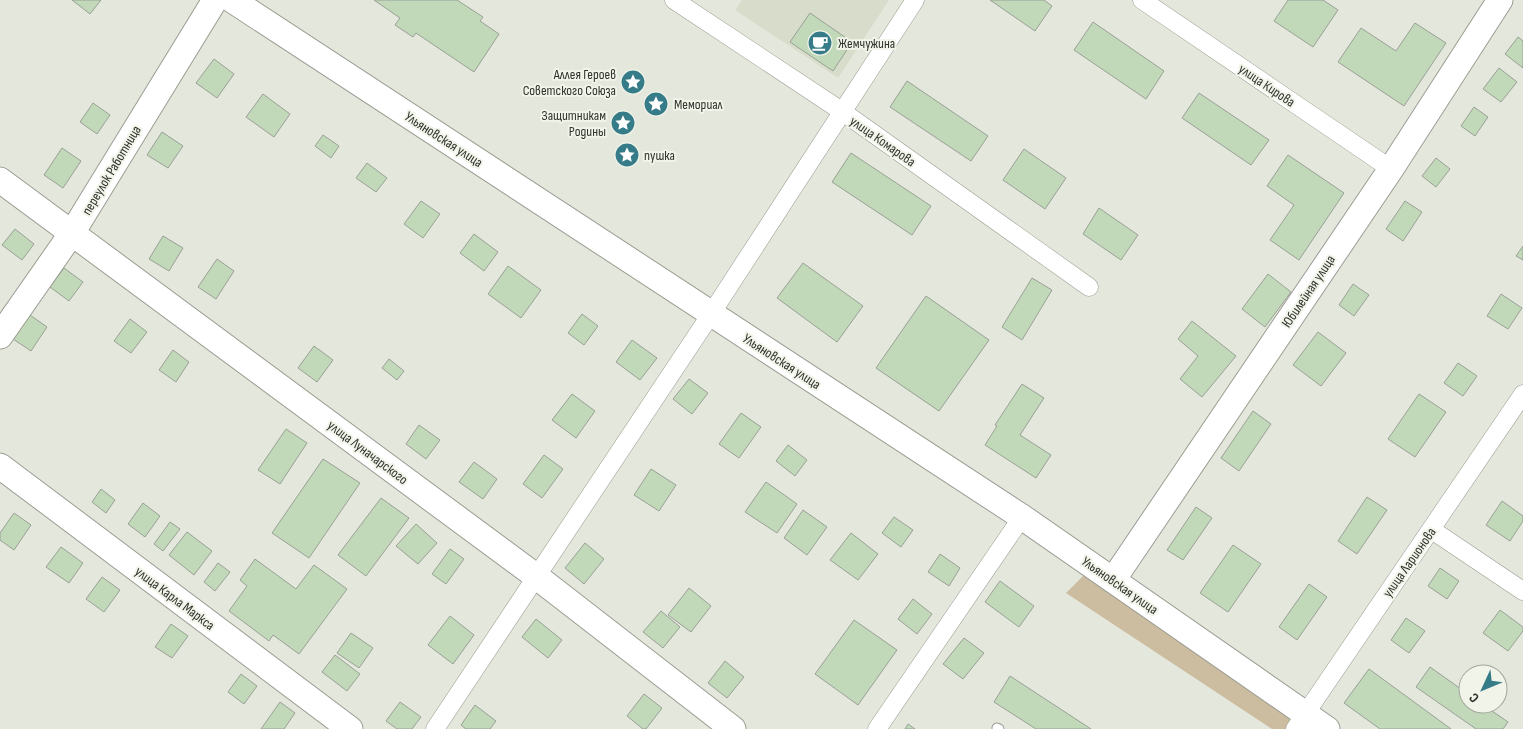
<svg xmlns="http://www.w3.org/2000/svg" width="1523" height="729" font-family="'Sofia Sans Condensed',sans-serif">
<rect width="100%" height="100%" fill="#e4e7dc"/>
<!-- built -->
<polygon fill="#d8dcca" points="742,0 889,0 838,78 735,10"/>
<!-- green -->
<polygon fill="#cdbda0" points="1084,575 1306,729 1272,729 1066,593"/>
<!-- building -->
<g fill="#c1d9b8" stroke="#9aa097">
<polygon points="72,0 101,0 90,14"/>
<polygon points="374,0 457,0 483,17 480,21 499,34 474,72 416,33 413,37 395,25 400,18"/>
<polygon points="990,0 1044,0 1052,6 1035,31"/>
<polygon points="1288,0 1323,0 1338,10 1313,47 1274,21"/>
<polygon points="810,13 852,42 833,71 790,42"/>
<polygon points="1093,22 1164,71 1146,99 1074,50"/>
<polygon points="1415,23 1446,43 1404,106 1338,62 1361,28 1396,51"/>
<polygon points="1518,37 1523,41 1523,68 1505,54"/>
<polygon points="214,59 234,74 217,98 196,83"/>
<polygon points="1499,68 1517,82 1501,102 1483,89"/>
<polygon points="907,81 988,136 971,161 890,107"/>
<polygon points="1199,93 1269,140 1251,165 1182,118"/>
<polygon points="263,94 290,114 274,137 246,117"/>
<polygon points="93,103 110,115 97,134 80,122"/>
<polygon points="1474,107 1488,117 1475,136 1461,126"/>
<polygon points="162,132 183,146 168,168 147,155"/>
<polygon points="323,135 339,146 331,158 315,146"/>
<polygon points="62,148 81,161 63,188 44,175"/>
<polygon points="1024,149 1066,178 1045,209 1003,180"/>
<polygon points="851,153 931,206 912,235 832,182"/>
<polygon points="1288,155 1344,193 1299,260 1270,240 1294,205 1267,186"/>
<polygon points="1436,158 1450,169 1436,187 1422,176"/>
<polygon points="367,163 387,178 376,192 356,178"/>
<polygon points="421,201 440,214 423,238 404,224"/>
<polygon points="1405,201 1422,212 1403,241 1386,229"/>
<polygon points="1099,208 1138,235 1121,260 1083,234"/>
<polygon points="15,229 34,244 22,260 2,245"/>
<polygon points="474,234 498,252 484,271 460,253"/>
<polygon points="163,236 183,248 169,271 149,259"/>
<polygon points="1523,246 1523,260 1516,256"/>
<polygon points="217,259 234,271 216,299 198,287"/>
<polygon points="803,263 863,306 837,342 777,298"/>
<polygon points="508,266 541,290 521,318 488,294"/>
<polygon points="64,268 83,282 69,301 50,287"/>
<polygon points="1268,274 1291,292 1265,327 1242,309"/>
<polygon points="1032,278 1052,290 1022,340 1002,327"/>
<polygon points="1353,284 1369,295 1354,316 1339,305"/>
<polygon points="1501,294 1522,308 1508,329 1487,316"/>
<polygon points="926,296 989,340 939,411 876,368"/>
<polygon points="582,314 598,326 584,345 568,333"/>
<polygon points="30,315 47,327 31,351 13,339"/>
<polygon points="130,319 147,332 131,353 114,341"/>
<polygon points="1192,321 1236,356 1202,397 1180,379 1198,356 1178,339"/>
<polygon points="1318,332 1346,353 1321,386 1293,365"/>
<polygon points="632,340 657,358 640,380 616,362"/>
<polygon points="314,346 333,360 317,382 298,368"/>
<polygon points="173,350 189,362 176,382 159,370"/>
<polygon points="389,359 404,371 397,380 382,368"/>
<polygon points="1458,363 1477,376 1463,396 1444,383"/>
<polygon points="689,379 708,393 692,414 673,399"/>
<polygon points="1022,384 1044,398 1020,435 1051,455 1036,478 985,445 997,426 995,425"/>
<polygon points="572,394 595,411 576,438 552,420"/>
<polygon points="1419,394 1446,412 1415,457 1388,439"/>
<polygon points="1253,411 1271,424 1239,471 1221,458"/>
<polygon points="741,413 761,427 739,458 719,444"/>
<polygon points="419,425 440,440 426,459 406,444"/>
<polygon points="286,429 307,443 280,484 258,470"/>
<polygon points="788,445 807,460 795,476 776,461"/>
<polygon points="544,455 563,469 542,498 523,484"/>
<polygon points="323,459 360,483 309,558 272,533"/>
<polygon points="474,462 497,479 483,499 459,482"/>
<polygon points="651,469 676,485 659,511 634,495"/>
<polygon points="766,482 797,504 777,533 745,512"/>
<polygon points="101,489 115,500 106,513 92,502"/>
<polygon points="1367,497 1387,510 1357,554 1338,541"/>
<polygon points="381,498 409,518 366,576 338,555"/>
<polygon points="1502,501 1523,516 1523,521 1510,541 1486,525"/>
<polygon points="143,503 160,516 145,537 128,524"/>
<polygon points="1196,507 1212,518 1183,560 1167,550"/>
<polygon points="803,510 827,527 807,555 784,538"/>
<polygon points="14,513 31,525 14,550 0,540 0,533"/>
<polygon points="894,517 913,530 901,547 882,533"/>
<polygon points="170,522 180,529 163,551 154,544"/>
<polygon points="416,524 437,543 418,564 396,546"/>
<polygon points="187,532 212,551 194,575 169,555"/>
<polygon points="851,533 878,554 858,580 830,560"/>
<polygon points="585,543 604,559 584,584 565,568"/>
<polygon points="1233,545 1261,564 1228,612 1200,593"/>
<polygon points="61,547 83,563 69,583 46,567"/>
<polygon points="450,549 464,559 446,584 432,574"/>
<polygon points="940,554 960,568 949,586 928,572"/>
<polygon points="255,559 296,589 314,565 347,589 299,654 273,635 269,641 229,611 247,586 240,580"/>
<polygon points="218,563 230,572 215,591 204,582"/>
<polygon points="1440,568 1459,581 1447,599 1428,586"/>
<polygon points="102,577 120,590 104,612 86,599"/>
<polygon points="1000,581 1034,606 1019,627 985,602"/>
<polygon points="1309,584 1327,597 1297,640 1279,627"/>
<polygon points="689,588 711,606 691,632 668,615"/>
<polygon points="913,599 932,614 917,634 898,619"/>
<polygon points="1500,610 1523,627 1523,631 1508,651 1483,633"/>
<polygon points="661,611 680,627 663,648 643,632"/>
<polygon points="450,616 474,635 453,664 428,645"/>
<polygon points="1406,618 1425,631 1409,653 1391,640"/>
<polygon points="536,619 562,640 548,658 522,637"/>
<polygon points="854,620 897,650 858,705 815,674"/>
<polygon points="171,624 188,636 172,658 155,647"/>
<polygon points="351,633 373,648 359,668 337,653"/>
<polygon points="964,638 984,653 963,679 943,664"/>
<polygon points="335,655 360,674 347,691 322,672"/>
<polygon points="725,661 744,677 727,698 708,683"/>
<polygon points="1430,667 1468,694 1468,704 1482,704 1508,722 1503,729 1476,729 1416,687"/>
<polygon points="1369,669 1451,729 1380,729 1344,703"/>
<polygon points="241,674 257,686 244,704 228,692"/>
<polygon points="1010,676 1091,729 1036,729 994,702"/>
<polygon points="644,694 662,708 646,729 643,729 627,716"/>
<polygon points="280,702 295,713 284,729 261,729"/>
<polygon points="400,702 421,717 412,729 397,729 386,721"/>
<polygon points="475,705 496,721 490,729 466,729 461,725"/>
<polygon points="908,724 915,729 905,729"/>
</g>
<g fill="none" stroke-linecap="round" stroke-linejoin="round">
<defs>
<polyline id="lane" points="997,728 999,729"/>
<g id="street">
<polyline points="674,0 843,112 1089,287"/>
<polyline points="1142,0 1391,169"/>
<polyline points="1432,530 1523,591"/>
<polyline points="435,729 711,314 915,0"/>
<polyline points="877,729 1022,517"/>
<polyline points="1295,729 1523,394"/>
</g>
<g id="secondary">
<polyline points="232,0 1022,517 1327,729"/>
<polyline points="0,180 537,577 733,729"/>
<polyline points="0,336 72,233 215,0"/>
<polyline points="0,466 350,729"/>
<polyline points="1113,580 1391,169 1500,0"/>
</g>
</defs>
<!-- lane casing -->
<use href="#lane" stroke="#9b9d93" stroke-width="11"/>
<!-- street casing -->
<use href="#street" stroke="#9b9d93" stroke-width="19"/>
<!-- secondary casing -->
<use href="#secondary" stroke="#9b9d93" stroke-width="27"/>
<!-- lane -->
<use href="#lane" stroke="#fff" stroke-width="9"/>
<!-- street -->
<use href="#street" stroke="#fff" stroke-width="18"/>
<!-- secondary -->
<use href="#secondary" stroke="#fff" stroke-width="25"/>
</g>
<!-- icons -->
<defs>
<symbol id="cafe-disc" viewBox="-11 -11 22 22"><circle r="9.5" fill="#367c88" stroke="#f1f4e9"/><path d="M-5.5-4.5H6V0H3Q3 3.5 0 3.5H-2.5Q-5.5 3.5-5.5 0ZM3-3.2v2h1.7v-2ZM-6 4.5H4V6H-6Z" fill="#fff"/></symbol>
<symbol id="sight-disc" viewBox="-11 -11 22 22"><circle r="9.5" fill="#367c88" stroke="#f1f4e9"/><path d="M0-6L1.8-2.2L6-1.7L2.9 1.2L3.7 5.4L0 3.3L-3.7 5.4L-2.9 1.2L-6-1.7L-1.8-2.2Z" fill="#fff"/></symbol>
</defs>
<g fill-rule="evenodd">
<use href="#cafe-disc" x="806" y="29" width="28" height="28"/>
<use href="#sight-disc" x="619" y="68" width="28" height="28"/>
<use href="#sight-disc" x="642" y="90" width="28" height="28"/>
<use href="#sight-disc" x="609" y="109" width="28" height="28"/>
<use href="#sight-disc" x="613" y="141" width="28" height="28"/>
</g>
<g text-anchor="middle" stroke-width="4" stroke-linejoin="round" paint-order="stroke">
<!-- poi labels -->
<g font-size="14" fill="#30322d" stroke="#f1f4e9" text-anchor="start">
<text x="838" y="48">Жемчужина</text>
<text x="616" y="79" text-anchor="end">Аллея Героев<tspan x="616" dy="16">Советского Союза</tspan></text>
<text x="674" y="109">Мемориал</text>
<text x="606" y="120" text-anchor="end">Защитникам<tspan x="606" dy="16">Родины</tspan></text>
<text x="644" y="160">пушка</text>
</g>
<!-- street labels -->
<g font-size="14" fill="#30322d" stroke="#f1f4e9">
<text transform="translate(1267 85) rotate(34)" y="5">улица Кирова</text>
<text transform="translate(444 139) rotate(33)" y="5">Ульяновская улица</text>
<text transform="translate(883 141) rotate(35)" y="5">улица Комарова</text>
<text transform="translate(111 170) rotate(-59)" y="5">переулок Работница</text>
<text transform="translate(1308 291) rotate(-56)" y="5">Юбилейная улица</text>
<text transform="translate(782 361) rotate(33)" y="5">Ульяновская улица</text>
<text transform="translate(368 452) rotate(37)" y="5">улица Луначарского</text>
<text transform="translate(1409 562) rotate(-55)" y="5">улица Ларионова</text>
<text transform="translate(1120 585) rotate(35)" y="5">Ульяновская улица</text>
<text transform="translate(175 598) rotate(37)" y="5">улица Карла Маркса</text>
</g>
</g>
<!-- north arrow -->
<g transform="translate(1483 689) rotate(226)"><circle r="24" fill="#f1f4e9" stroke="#a4a69e"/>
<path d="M0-4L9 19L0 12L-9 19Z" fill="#367c88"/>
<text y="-8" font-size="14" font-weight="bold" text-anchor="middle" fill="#30322d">С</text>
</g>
</svg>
